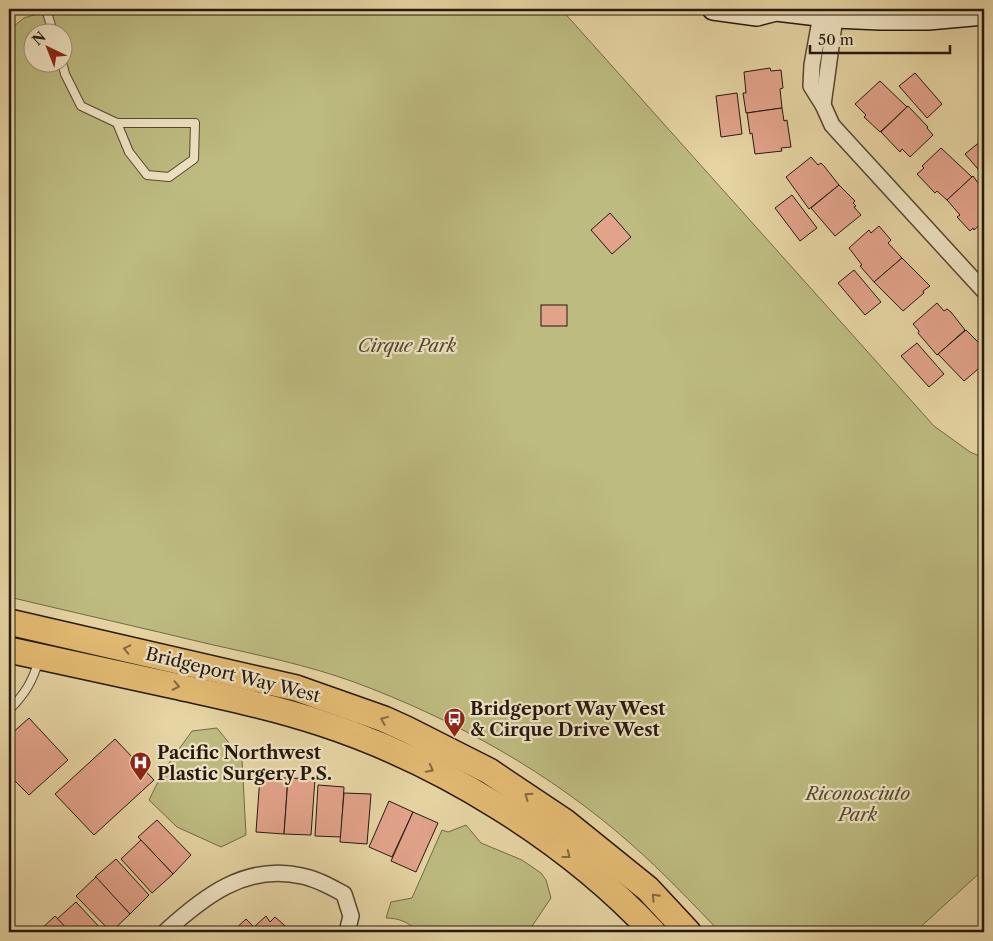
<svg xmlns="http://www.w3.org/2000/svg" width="993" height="941" font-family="'Libre Caslon Text',serif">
<rect width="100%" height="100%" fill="#e6d4a3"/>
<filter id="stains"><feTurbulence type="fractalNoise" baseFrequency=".004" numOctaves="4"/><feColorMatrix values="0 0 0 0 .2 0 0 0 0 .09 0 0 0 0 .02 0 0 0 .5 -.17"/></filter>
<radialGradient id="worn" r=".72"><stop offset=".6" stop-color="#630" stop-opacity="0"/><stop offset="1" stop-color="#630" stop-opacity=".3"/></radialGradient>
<!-- green -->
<g fill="#bdbb80" stroke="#726a48" fill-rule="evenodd">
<path d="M 53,9 L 561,9 L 934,426 L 970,452 L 984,458 L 984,869 L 915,932 L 720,932 C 691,902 663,872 631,844 C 551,773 454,719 354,682 C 307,665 258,655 209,644 C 143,628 76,613 9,597 L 9,30 L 24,18 ZM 32,32 L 62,32 L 62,62 L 32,62 Z"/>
<polygon points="217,728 242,759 246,835 221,847 177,827 149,800 164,770 192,731"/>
<path d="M 466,825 L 481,843 L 522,860 L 541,873 L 546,880 L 551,898 L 528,932 L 419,932 C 409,923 400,918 386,918 L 391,902 L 412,898 L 442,830 L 448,832 Z"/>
</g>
<!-- building -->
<g fill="#e2a38b" stroke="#26180f">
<polygon points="770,68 771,71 781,70 783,88 780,89 782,108 746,113 743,93 746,93 744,72"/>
<polygon points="915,73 942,104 927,118 899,86"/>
<polygon points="880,81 907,107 880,132 864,117 866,115 855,104"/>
<polygon points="737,93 742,134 721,137 716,96"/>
<polygon points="908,106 928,127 927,128 933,135 910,157 902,149 900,152 881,132"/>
<polygon points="782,108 784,121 787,120 791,147 781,148 782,151 755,154 752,133 750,134 747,113"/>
<polygon points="981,141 984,144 984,176 965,154"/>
<polygon points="941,148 972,177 947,200 937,191 935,193 917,174 924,168 922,166"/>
<polygon points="811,157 818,165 821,163 824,166 839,185 809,209 786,177"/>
<polygon points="973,176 984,191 984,221 974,230 973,228 970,231 957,217 960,215 947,200"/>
<polygon points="839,185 855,201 853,203 856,206 854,207 861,215 835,236 811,208"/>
<polygon points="792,195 817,228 800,241 775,208"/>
<polygon points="610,213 631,237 612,254 591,230"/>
<polygon points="879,226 891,240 888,243 902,258 874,282 860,266 862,265 849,248 869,230 871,233"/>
<polygon points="902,258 930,286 923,291 924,293 903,311 874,282"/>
<polygon points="854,270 881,302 865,315 838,283"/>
<polygon points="937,303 944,311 947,309 951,312 965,330 937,355 918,333 919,331 913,324"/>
<rect x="541" y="305" width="26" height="21"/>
<polygon points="966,330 982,346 980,348 984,355 984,364 964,381 938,354"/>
<polygon points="917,343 944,374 929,387 901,356"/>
<polygon points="29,718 68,760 29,795 9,775 9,736"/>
<polygon points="115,739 154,780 94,835 55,794"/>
<polygon points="260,776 288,778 284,834 256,832"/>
<polygon points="288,778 315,779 311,835 284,834"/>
<polygon points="318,785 344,787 341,837 315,836"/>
<polygon points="344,793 371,794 367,844 340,842"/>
<polygon points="389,801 413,812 392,857 369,847"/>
<polygon points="413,812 438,823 416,872 391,861"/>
<polygon points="157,820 191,855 173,874 138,837"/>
<polygon points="141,840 173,874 152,893 121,859"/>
<polygon points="116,859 149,895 130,914 95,877"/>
<polygon points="96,877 130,914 111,932 76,896"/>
<polygon points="76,902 104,932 70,932 57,919"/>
<polygon points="55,916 70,932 38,932"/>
<polygon points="266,916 270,922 275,917 292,932 259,932 254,927"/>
<polygon points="246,919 259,932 232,932"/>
</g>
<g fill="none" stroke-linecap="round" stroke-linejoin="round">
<defs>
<g id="lane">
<polyline points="46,9 53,32"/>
<polyline points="62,62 65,74 81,106 117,123 195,123 194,159 169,177 147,175 129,152 117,123"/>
<path d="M 9,710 C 25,694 33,681 39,659"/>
</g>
<g id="street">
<polyline points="821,15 812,65 811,86 823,105 832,125 842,136 984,291"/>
<polyline points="823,105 835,17"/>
<path d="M 165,932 C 203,897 246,863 302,876 C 317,879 331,887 344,894 L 351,916 L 347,932"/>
</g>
<polyline id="secondary" points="713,9 757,15 776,10 835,17 880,19 928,19 984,14"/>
<g id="primary">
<polyline points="9,622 296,688 384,719 406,729 489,771 565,822 648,889 688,932"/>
<path d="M 9,650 C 64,662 119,674 175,686 C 224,697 273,707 321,723 C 441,762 567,840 653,932"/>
</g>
</defs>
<!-- lane casing -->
<use href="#lane" stroke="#564734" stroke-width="10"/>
<!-- street casing -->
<use href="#street" stroke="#564734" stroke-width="18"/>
<!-- secondary casing -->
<use href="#secondary" stroke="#26180f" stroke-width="24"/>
<!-- primary casing -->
<use href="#primary" stroke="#26180f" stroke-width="28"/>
<!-- lane -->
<use href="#lane" stroke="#efe3c3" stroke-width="8"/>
<!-- street -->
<use href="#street" stroke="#efe3c3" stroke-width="15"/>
<!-- secondary -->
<use href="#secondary" stroke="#efe3c3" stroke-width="21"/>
<!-- primary -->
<use href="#primary" stroke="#e3ba72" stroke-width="25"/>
</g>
<!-- one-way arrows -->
<defs><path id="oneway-chevron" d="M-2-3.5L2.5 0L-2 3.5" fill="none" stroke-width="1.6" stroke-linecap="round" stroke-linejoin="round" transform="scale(1.25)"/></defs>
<g stroke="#846940">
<use href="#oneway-chevron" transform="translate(127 649) rotate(-167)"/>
<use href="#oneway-chevron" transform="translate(176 686) rotate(12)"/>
<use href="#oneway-chevron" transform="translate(384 720) rotate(-158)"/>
<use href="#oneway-chevron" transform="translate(430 769) rotate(28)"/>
<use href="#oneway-chevron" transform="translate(528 796) rotate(-145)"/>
<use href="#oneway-chevron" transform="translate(567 855) rotate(38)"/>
<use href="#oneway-chevron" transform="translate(655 897) rotate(-133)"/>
</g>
<!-- icons -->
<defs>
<symbol id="bus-pin" viewBox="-11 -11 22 30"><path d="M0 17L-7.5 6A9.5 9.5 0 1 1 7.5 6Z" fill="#8f2418" stroke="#efe3c3"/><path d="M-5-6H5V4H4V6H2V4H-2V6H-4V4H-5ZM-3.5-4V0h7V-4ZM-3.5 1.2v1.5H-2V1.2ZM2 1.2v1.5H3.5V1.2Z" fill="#fff"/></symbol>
<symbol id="hospital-pin" viewBox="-11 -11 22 30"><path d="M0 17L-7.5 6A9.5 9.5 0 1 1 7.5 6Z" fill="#8f2418" stroke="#efe3c3"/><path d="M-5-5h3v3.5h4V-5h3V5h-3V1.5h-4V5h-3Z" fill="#fff"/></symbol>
</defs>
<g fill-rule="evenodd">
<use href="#bus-pin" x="442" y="706" width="25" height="34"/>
<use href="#hospital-pin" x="128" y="750" width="25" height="34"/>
</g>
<g text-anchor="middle" stroke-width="4.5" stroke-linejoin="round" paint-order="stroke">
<!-- park labels -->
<g font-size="18" font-style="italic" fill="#534931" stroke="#efe3c3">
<text x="407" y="352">Cirque Park</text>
<text x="858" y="800">Riconosciuto<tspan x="858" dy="21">Park</tspan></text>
</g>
<!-- street labels -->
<g font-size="18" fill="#26180f" stroke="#efe3c3">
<text transform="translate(233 675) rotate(14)" y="6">Bridgeport Way West</text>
</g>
<!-- poi labels -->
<g font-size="18" font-weight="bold" fill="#26180f" stroke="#efe3c3" text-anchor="start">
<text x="470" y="715">Bridgeport Way West<tspan x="470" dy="21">&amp; Cirque Drive West</tspan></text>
<text x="157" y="759">Pacific Northwest<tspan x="157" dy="21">Plastic Surgery P.S.</tspan></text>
</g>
</g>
<!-- margin -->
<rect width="993" height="941" fill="none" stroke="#e6d4a3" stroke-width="30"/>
<rect x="10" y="10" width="973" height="921" fill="none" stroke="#26180f" stroke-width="2.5"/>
<rect x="15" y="15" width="963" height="911" fill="none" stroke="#26180f"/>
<!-- north arrow -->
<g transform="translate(48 48) rotate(317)"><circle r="24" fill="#efe3c3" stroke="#9f927b"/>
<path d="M0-4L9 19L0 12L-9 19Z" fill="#8f2418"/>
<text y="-8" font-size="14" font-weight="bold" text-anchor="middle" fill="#26180f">N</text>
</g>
<!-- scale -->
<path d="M810 45v8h140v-8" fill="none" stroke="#26180f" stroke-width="2.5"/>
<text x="818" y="45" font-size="15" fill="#26180f" stroke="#efe3c3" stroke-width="4" paint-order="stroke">50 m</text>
<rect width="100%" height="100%" filter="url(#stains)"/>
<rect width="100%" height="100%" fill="url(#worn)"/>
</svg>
